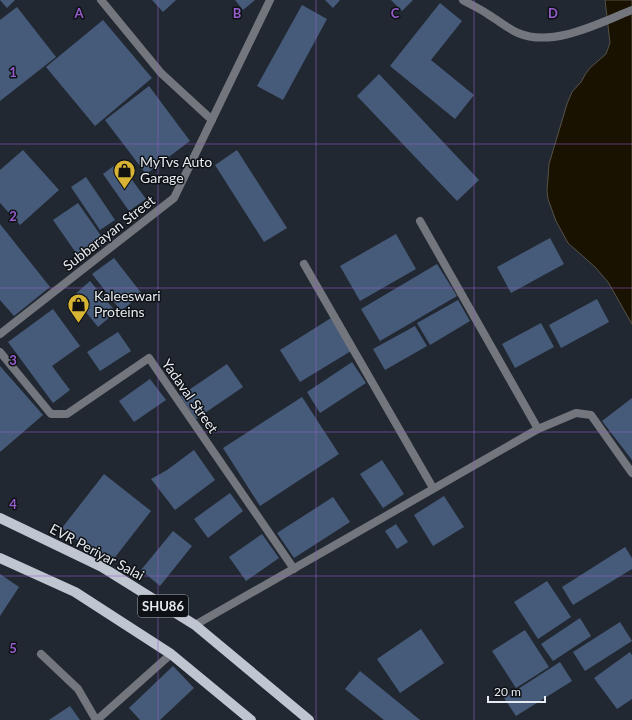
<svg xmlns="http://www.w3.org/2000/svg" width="632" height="720" font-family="Lato,sans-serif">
<rect width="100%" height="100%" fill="#222832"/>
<!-- water -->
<polygon fill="#1a1200" stroke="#575348" points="605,0 632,0 632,324 608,282 595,267 568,243 556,221 548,199 547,191 549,164 567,104 572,92 581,82 586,73 591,67 606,54 610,43"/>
<!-- building -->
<g fill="#465b7a">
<polygon points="0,0 15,0 7,8"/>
<polygon points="152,0 176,0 163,12"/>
<polygon points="235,0 255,0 243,10"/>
<polygon points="325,0 340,0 333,8"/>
<polygon points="391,0 413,0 402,11"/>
<polygon points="440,3 462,21 431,60 474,95 455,119 390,66"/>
<polygon points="302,5 327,19 283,100 257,86"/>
<polygon points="17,7 56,57 0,101 0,20"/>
<polygon points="103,20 152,78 95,126 46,67"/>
<polygon points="379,74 479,180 457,201 357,96"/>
<polygon points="149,86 190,141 146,174 105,120"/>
<polygon points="23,150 59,190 20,225 0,203 0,170"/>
<polygon points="237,150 287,228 264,242 215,165"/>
<polygon points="119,162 146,199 129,211 103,174"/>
<polygon points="86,177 115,220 100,230 71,187"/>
<polygon points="78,203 106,243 81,260 53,220"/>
<polygon points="0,224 50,287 14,316 0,300"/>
<polygon points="396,234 416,269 360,301 340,266"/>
<polygon points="550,238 564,264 511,293 497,267"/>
<polygon points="114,258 142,294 121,311 92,274"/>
<polygon points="437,264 457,296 380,341 361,309"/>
<polygon points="90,281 116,312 98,327 73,296"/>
<polygon points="597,299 609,322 561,348 549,325"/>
<polygon points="458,300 470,321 430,345 417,323"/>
<polygon points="53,309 80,346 52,366 70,390 53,403 8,342"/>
<polygon points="331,318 351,351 300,382 280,350"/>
<polygon points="541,323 554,347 515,368 502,344"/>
<polygon points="415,326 427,346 385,370 373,349"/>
<polygon points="118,332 131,351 100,371 87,352"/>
<polygon points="352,362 366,383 320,413 307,392"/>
<polygon points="227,364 243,387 196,419 180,396"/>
<polygon points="0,366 43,415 0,452"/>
<polygon points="150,379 166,400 134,422 119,401"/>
<polygon points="302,397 339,454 260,506 223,448"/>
<polygon points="632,398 632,460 602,421"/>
<polygon points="194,450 215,480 175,510 151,479 167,470"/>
<polygon points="382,460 404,494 383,508 360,474"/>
<polygon points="104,474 151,511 109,565 62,528"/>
<polygon points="230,493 243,511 208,538 194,519"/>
<polygon points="444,496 464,527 433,546 414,515"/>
<polygon points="333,497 350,522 294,558 277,533"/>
<polygon points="396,524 408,542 397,549 385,531"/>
<polygon points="173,531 192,546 160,586 141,570"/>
<polygon points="262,534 279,558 246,581 229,557"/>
<polygon points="625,547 632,558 632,569 573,605 562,587"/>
<polygon points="0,574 19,587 0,616"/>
<polygon points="547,581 571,617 538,639 514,602"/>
<polygon points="580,618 591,636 553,661 541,644"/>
<polygon points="620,622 632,641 585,671 573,652"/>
<polygon points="421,629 444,663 400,693 377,659"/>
<polygon points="525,630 549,667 516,688 492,651"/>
<polygon points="630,652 632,655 632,699 617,709 594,678"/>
<polygon points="560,662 572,681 516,716 504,698"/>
<polygon points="173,666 194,688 160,720 140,720 129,708"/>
<polygon points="360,671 420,720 384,720 345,689"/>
<polygon points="70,706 80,720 49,720"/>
</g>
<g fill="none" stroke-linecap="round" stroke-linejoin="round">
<!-- minor -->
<g stroke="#73767c" stroke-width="8">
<polyline points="101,0 161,73 212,120"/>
<path d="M 463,0 C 471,5 481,9 489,15 C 499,21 507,28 518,33 C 553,48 599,23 632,10"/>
<polyline points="420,221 538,429"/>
<polyline points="304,264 433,488"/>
<polyline points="0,334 174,198 270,0"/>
<polyline points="0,352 51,414 67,414 149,358 294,569"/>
<polyline points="195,625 538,429 576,413 591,415 632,473"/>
<polyline points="41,654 78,689 96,720"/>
<polyline points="97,720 171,654"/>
</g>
<!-- primary -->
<g stroke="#bfc6d1" stroke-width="10">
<polyline points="0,518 102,567 195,625 309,720"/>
<polyline points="0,558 75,592 171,654 251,720"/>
</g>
</g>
<!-- grid -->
<path fill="none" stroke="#965ccc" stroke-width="1" stroke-opacity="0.55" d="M 158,0 L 158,720M 316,0 L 316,720M 474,0 L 474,720M 0,144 L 632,144M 0,288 L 632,288M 0,432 L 632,432M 0,576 L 632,576"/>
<!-- icons -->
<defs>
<symbol id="shop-pin" viewBox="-11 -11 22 30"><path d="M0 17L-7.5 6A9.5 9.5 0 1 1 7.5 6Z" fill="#d8b434" stroke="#0e1115"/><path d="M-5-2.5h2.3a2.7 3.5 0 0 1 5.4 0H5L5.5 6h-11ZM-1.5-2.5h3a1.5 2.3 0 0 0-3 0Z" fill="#111"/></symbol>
</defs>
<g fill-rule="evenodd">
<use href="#shop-pin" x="112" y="158" width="25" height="34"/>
<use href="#shop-pin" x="66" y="292" width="25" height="34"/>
</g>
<g text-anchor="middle" stroke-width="3" stroke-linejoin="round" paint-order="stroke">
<!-- shield labels -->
<rect fill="#0e1115" stroke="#a5aaaf" stroke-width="1" x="138" y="595" width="50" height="22" rx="3"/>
<g font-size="13" font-weight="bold" fill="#e6ebf1">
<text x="163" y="611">SHU86</text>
</g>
<!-- poi labels -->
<g font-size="14" fill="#e6ebf1" stroke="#0e1115" text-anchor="start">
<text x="140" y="167">MyTvs Auto<tspan x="140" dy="16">Garage</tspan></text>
<text x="94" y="301">Kaleeswari<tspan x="94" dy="16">Proteins</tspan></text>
</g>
<!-- street labels -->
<g font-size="14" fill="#e6ebf1" stroke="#0e1115">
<text transform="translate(109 233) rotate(-38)" y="5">Subbarayan Street</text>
<text transform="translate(190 396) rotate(55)" y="5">Yadaval Street</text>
<text transform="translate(97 552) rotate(28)" y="5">EVR Periyar Salai</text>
</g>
</g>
<g font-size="13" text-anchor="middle" font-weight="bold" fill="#965ccc" stroke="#0e1115" stroke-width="3" stroke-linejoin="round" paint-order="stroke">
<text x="79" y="18">A</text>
<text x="237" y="18">B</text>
<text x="395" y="18">C</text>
<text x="553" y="18">D</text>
<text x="13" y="77">1</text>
<text x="13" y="221">2</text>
<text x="13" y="365">3</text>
<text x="13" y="509">4</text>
<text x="13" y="653">5</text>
</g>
<!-- scale -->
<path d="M488 696v6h57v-6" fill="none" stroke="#e6ebf1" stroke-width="2"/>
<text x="494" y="696" font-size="12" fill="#e6ebf1" stroke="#0e1115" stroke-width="3" paint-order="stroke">20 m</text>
</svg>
